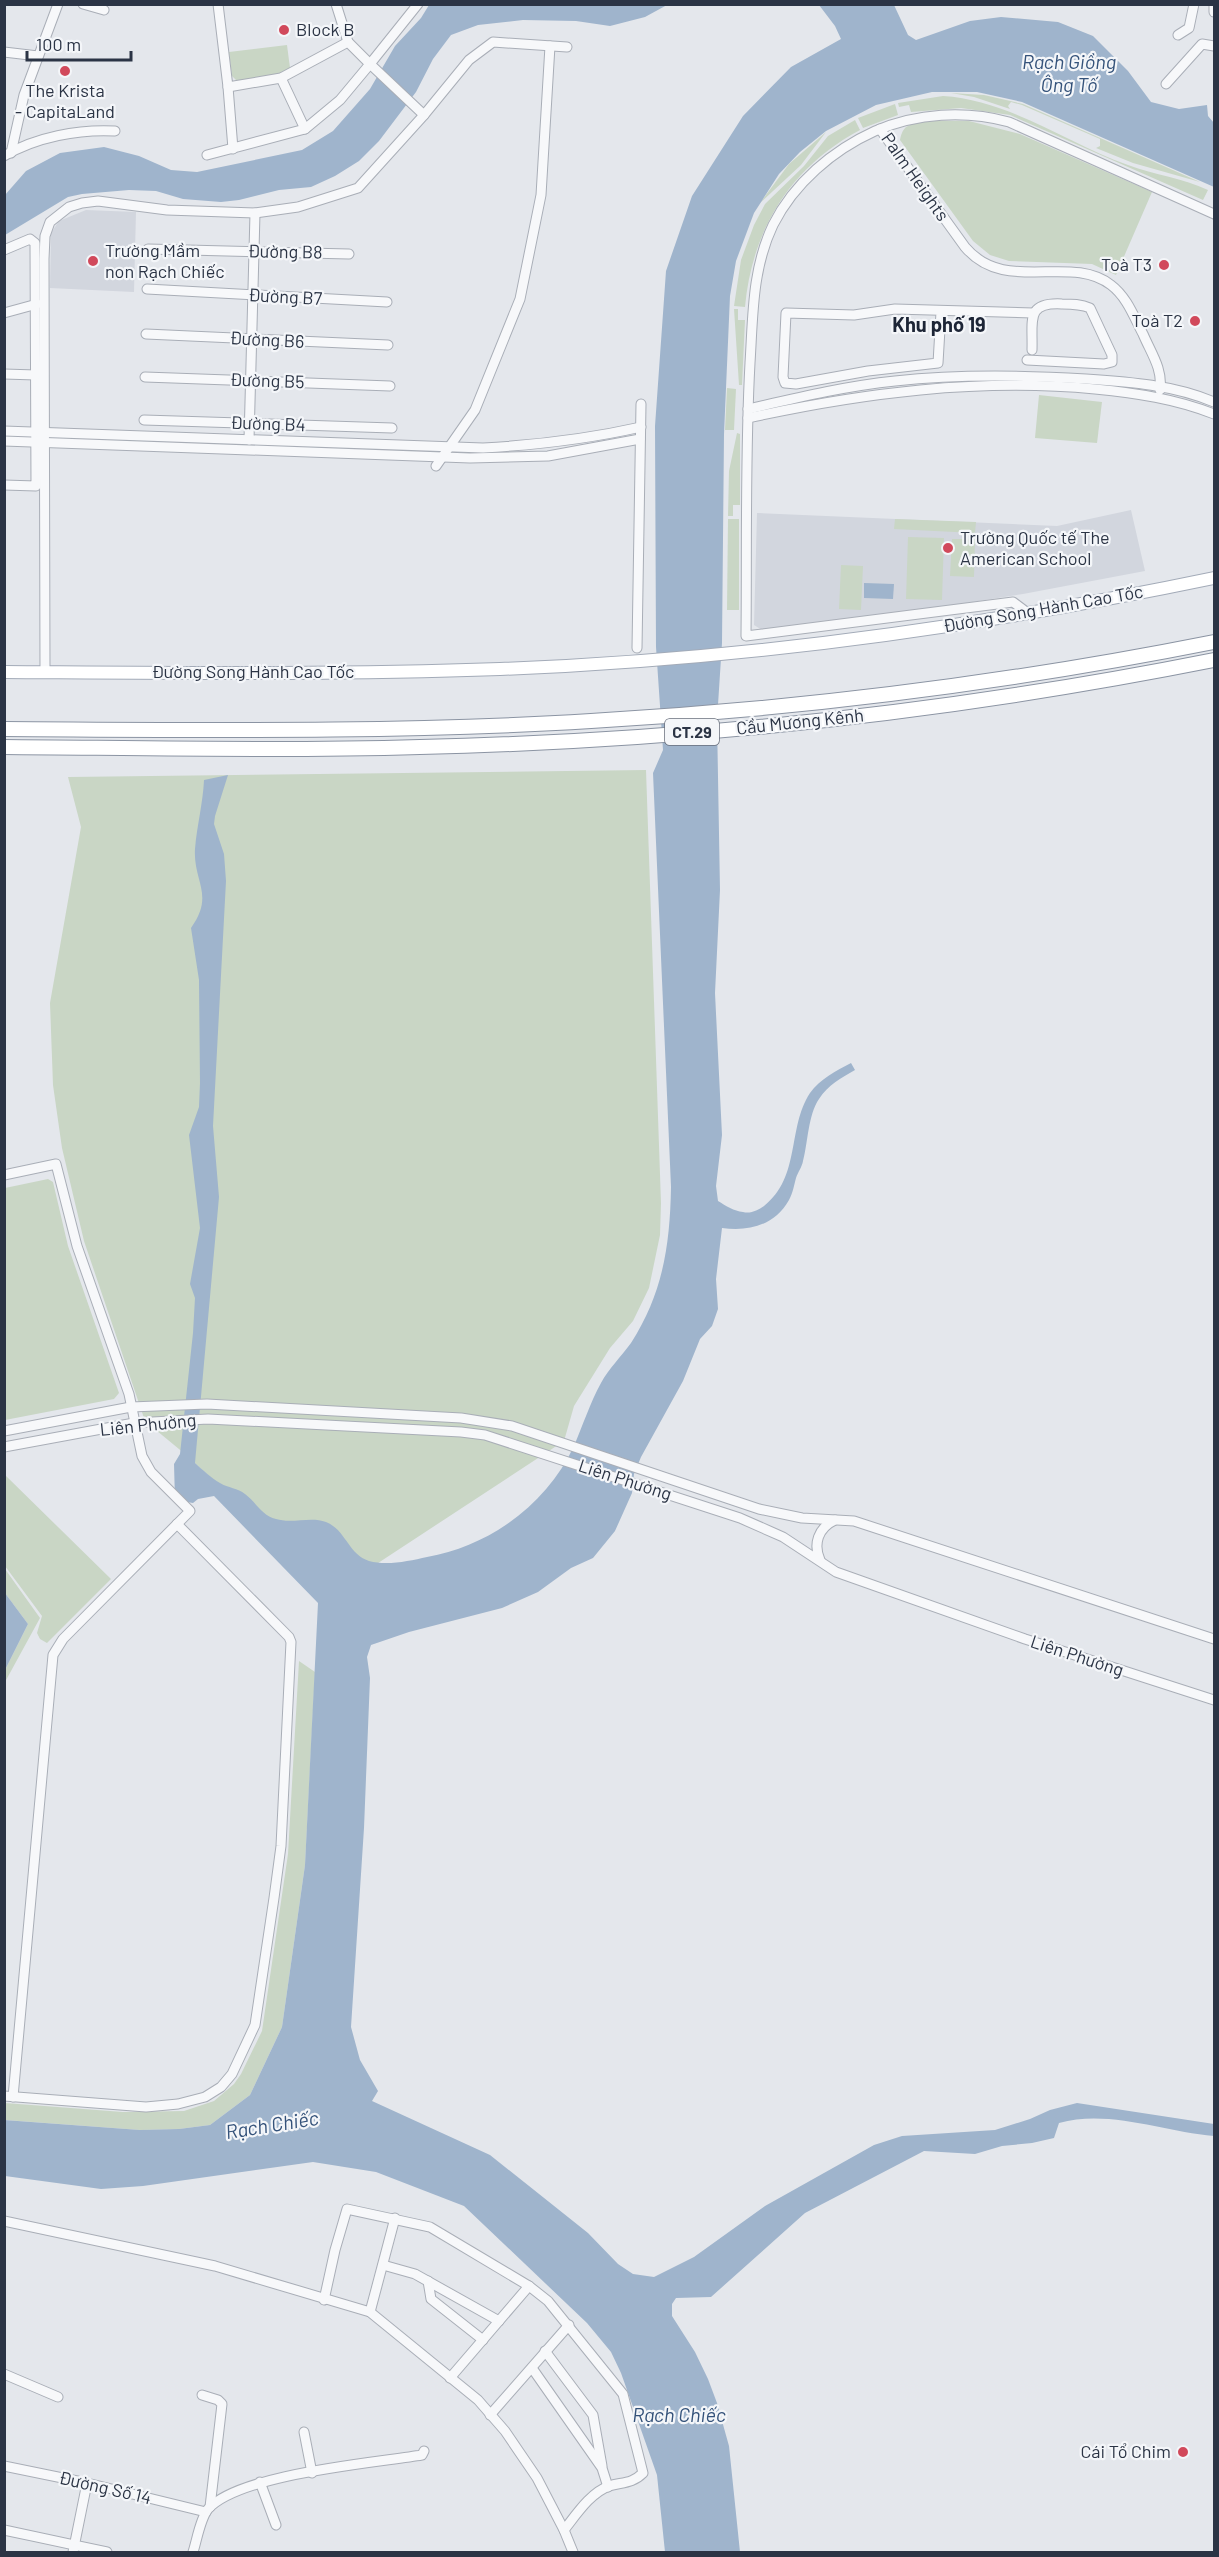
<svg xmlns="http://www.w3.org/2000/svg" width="1219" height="2557" font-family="Barlow,sans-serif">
<rect width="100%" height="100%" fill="#e4e7ec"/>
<!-- built -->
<g fill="#d2d6de">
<polygon points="86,210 136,212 134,292 50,288 51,233 59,221"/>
<polygon points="1131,510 1145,571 1023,594 916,611 762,630 754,625 757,513 1057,526"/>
</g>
<!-- green -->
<g fill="#c9d6c5">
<polygon points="287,45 290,68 275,75 238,82 232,76 229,52"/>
<polygon points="951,93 984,95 1023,104 1200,182 1133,163 1096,148 1100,146 1100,139 1022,105 1011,102 1008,106 1010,109 974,97"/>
<path d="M 943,96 C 1009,100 1067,143 1128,165 C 1155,175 1183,178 1208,190 L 1203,200 L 1010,115 L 961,108 L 911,112 L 909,105 L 899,107 L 898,103 Z"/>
<polygon points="895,104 898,115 863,128 858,118"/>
<path d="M 855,120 L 860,130 C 791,167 752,229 745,307 L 734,306 L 741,260 L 754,225 L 765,204 L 804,166 L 828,136 Z"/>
<path d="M 969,121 L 1020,134 L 1152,192 L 1116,275 L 1092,264 L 1009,261 L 990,255 L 973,241 L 900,140 C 901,135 902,131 906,127 C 918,119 954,121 969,121 Z"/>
<polygon points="826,132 801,165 760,203 789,164"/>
<polygon points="734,309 738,309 738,320 745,320 742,385 739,385"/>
<polygon points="727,388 736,389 734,430 725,430"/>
<polygon points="1039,395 1102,402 1097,443 1035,438"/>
<polygon points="737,433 740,434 740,505 733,505 733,516 728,516 729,471"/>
<polygon points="728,519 739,519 739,610 727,610"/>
<polygon points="895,519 976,522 975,533 894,529"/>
<polygon points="908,537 944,538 942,600 906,599"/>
<polygon points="952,539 975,539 974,577 950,576"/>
<polygon points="841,565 863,566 861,610 839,609"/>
<polygon points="646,770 661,1203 660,1235 649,1288 633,1321 610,1348 574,1406 564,1441 340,1588 331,1588 185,1454 145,1421 84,1241 62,1148 53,1085 50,1003 81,827 68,777"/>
<polygon points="48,1179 53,1182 68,1246 119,1393 114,1399 5,1420 5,1188"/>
<polygon points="5,1475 111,1579 47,1643 40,1639 37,1633 42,1616 5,1566"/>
<polygon points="5,1569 40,1618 5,1682 5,1670 28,1624 5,1593"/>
<polygon points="299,1661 315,1672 305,1865 282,2027 250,2095 210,2125 179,2129 140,2130 5,2120 5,2103 123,2112 184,2111 214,2101 234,2084 241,2074 262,2031 288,1854"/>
</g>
<!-- water -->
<g fill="#9fb4cc">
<polygon points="429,5 667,5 645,17 610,26 576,21 523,20 478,25 451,35 433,59 416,92 379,141 359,161 335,176 311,187 279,190 239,200 221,202 183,199 156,191 129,190 82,194 68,197 5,235 5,195 26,171 60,153 104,147 139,156 171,170 197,172 302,150 333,131 370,89 395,46 421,18"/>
<path d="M 819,5 L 894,5 L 908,35 L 916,40 L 970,21 L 1001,17 L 1058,22 L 1093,36 L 1128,71 L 1151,102 L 1179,109 L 1207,105 L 1208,116 L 1214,123 L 1214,187 L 1022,102 L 977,92 L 932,92 L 876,105 L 826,131 L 800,152 L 779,174 L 754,213 L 736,261 L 730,296 L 724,434 L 722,643 L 717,720 L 720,890 L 715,993 L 722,1135 L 716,1186 L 718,1201 C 726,1206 734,1211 743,1212 C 751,1214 758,1210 764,1206 C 801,1177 787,1128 810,1093 C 820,1079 836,1071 851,1063 L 855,1070 C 841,1078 828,1085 819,1099 C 808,1115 808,1142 803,1161 C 802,1167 798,1172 796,1178 C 794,1185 793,1193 789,1200 C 775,1225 749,1232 722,1228 L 716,1279 L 718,1309 L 712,1326 L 700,1339 L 683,1381 L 641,1457 L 634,1474 L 632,1493 L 615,1531 L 593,1558 L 571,1568 L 538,1592 L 502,1608 L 409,1632 L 371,1645 L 367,1657 L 370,1678 L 364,1828 L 351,2027 L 360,2060 L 378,2091 L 372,2101 L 490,2155 L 588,2233 L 618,2264 L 633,2274 L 654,2277 L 694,2257 L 765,2206 L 874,2145 L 902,2136 L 995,2130 L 1030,2119 L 1050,2110 L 1077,2103 L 1214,2124 L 1214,2136 C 1164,2132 1109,2109 1059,2123 L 1054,2138 L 1032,2143 L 1002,2146 L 975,2154 L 924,2151 L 805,2213 L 711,2297 L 676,2298 L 672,2304 L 672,2316 L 695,2352 L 708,2379 L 717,2403 L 729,2446 L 740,2552 L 665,2552 L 657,2475 L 621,2373 L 611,2352 L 587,2323 L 464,2206 L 376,2172 L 313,2162 L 143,2186 L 101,2189 L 5,2176 L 4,2120 L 140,2130 L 179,2129 L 210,2125 L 250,2095 L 282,2027 L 305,1865 L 318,1603 L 214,1496 L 198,1499 L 193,1503 L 175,1500 L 174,1464 L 180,1454 L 193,1333 L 195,1298 L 190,1284 L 200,1228 L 189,1135 L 199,1107 L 200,1083 L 199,980 L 191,928 C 215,895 193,881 195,849 C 197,825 203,803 204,780 L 228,775 L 215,816 L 214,824 L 224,854 L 226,881 L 213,1126 L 219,1197 L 195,1463 C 203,1470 211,1478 220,1483 C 228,1488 238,1488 245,1494 C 256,1502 262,1516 276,1519 C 292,1524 311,1516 326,1522 C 346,1530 348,1554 369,1561 C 387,1566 409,1561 427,1557 C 490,1546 547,1504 574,1446 C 583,1425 590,1403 601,1383 C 609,1368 621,1357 631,1343 C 663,1293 670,1245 671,1187 L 653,773 L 663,750 L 656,647 L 655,426 L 666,271 L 692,196 L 743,116 L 791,67 L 841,39 L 835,26 Z"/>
<polygon points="864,583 894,584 893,599 864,598"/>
<polygon points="5,1593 28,1624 5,1670"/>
</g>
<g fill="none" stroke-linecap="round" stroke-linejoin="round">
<defs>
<g id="minor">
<polyline points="83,4 104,10"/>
<polyline points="336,4 348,42"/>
<polyline points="418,4 370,64 424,115"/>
<polyline points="1214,4 1214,12"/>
<polyline points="1178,35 1189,28 1194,4"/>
<polyline points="4,52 38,56"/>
<polyline points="281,78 305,129"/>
<polyline points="1166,84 1202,44 1214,46"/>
<polyline points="228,87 233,149"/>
<path d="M 880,129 L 965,247 C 1005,295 1070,253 1111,285 C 1127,297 1134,317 1143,334 C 1151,353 1163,369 1160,390"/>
<polyline points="11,153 24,95 58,4"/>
<polyline points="207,155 305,129 340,100 370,64 348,42 281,78 228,87 218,4"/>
<path d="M 4,156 C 36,137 79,129 115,131"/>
<polyline points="148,249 349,254"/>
<polyline points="4,250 30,239 35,243 36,486 4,485"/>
<polyline points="147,289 387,302"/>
<polyline points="941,312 938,363 868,371 796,384 785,383 783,377 786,313 854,315 895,309 1033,313"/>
<polyline points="4,313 37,304"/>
<polyline points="146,334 388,345"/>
<path d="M 1027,360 L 1104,364 L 1112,362 L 1112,355 L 1090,308 C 1081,304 1072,304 1062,304 C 1025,302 1033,321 1032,350"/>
<polyline points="4,374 36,375"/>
<polyline points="145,377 390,386"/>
<path d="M 748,409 C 796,398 846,386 895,381 C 958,374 1022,375 1086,379 C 1130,382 1174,385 1214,402"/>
<path d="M 748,418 C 862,393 978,378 1095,389 C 1136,393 1176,399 1214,414"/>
<polyline points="144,420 392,428"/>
<path d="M 4,431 L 483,448 C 536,445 588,439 641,427"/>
<polyline points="249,440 255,213"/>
<polyline points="4,441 470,458 548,456 640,439"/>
<polyline points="436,466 475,410 520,299 541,195 550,46"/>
<path d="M 1029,614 L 1013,602 L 746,636 C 747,545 745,454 750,363 C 753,316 752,269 773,225 C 794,183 833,150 875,131 C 917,113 965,110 1009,122 L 1214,214"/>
<polyline points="637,648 641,404"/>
<polyline points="45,672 44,259 45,236 50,222 69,207 82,203 98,201 167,210 255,213 298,207 358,188 424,115 469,60 493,42 567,47"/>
<polyline points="4,1175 56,1164 77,1246 129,1394 142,1456 151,1472 190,1511 63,1639 53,1655 13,2097"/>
<polyline points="4,1431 131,1407 207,1404 461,1418 512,1426 759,1509 802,1518 854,1521 1214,1639"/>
<polyline points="4,1447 134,1423 208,1419 461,1432 485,1435 740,1518 783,1537 836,1572 1025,1639 1214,1700"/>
<path d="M 820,1560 C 813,1544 818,1528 835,1520"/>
<polyline points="4,2096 146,2107 178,2104 205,2097 221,2087 232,2074 255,2025 274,1898 281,1846 291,1642 289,1637 177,1524"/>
<polyline points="4,2221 215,2266 370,2312 478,2400 505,2431 537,2478 564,2530 573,2552"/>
<polyline points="383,2265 415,2274 499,2321"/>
<polyline points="428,2281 431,2299 483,2340"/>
<path d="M 324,2300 L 335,2250 L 347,2209 L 430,2227 L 529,2286 L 548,2301 L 623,2394 L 643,2473 C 632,2484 622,2482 609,2486 C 590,2493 576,2515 564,2530"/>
<polyline points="370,2312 395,2218"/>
<polyline points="545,2351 593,2415 602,2466"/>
<polyline points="532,2368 602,2468 608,2487"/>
<polyline points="4,2374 58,2397"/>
<polyline points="450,2378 529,2286"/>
<polyline points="202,2395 218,2400 222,2404 210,2507"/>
<polyline points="490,2415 569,2325"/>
<polyline points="304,2432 312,2473"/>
<polyline points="4,2466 87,2483 206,2512"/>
<polyline points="260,2482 276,2525"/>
<polyline points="4,2530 107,2552"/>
<polyline points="73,2552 87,2483"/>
<path d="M 193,2552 C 197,2540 200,2519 208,2509 C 240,2474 373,2463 422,2455 L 424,2451"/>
</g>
<path id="major" d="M 4,672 C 169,673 335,675 500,669 C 740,660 979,627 1214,578"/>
<g id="highway">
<path d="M 4,729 C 200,730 396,733 591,721 C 801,709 1008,683 1214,642"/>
<path d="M 4,747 C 143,748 282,751 420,747 C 687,741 953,712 1214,660"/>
</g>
</defs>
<!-- minor casing -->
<use href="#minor" stroke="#a9aeb7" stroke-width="11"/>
<!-- major casing -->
<use href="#major" stroke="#a3abb8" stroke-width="14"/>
<!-- highway casing -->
<use href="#highway" stroke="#8b94a3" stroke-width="16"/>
<!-- minor -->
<use href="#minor" stroke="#f7f8fa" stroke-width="9"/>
<!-- major -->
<use href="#major" stroke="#fff" stroke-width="12"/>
<!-- highway -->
<use href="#highway" stroke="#fff" stroke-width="14"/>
</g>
<!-- markers -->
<g fill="#d1495b" stroke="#f4f6f9" stroke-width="2">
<circle cx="284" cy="30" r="6"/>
<circle cx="65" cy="71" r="6"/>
<circle cx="93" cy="261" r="6"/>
<circle cx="1164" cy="265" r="6"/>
<circle cx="1195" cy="321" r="6"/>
<circle cx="948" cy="548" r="6"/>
<circle cx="1183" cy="2452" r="6"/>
</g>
<g text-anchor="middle" stroke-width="4.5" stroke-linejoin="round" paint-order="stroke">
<!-- shield labels -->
<rect fill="#f4f6f9" stroke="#676e7b" stroke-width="1.5" x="665" y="719" width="54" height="26" rx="4.5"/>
<g font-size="16" font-weight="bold" fill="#2b3445">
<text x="692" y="738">CT.29</text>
</g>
<!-- poi labels -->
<g font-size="18" fill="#2b3445" stroke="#f4f6f9" text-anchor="start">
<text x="296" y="36">Block B</text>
<text x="65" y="97" text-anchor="middle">The Krista<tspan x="65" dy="21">- CapitaLand</tspan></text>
<text x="105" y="257">Trường Mầm<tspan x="105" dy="21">non Rạch Chiếc</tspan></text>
<text x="1152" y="271" text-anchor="end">Toà T3</text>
<text x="1183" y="327" text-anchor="end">Toà T2</text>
<text x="960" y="544">Trường Quốc tế The<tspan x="960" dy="21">American School</tspan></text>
<text x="1171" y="2458" text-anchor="end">Cái Tổ Chim</text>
</g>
<!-- street labels -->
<g font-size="18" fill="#2b3445" stroke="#f4f6f9">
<text transform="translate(915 177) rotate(55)" y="6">Palm Heights</text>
<text transform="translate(285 252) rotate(1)" y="6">Đường B8</text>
<text transform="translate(285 297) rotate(3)" y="6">Đường B7</text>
<text transform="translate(267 340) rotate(3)" y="6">Đường B6</text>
<text transform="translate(267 381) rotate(2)" y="6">Đường B5</text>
<text transform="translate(268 424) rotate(2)" y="6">Đường B4</text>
<text transform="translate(1043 609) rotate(-10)" y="6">Đường Song Hành Cao Tốc</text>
<text x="253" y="678">Đường Song Hành Cao Tốc</text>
<text transform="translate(800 722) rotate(-6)" y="6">Cầu Mương Kênh</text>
<text transform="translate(148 1425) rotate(-6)" y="6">Liên Phường</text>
<text transform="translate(625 1480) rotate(18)" y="6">Liên Phường</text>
<text transform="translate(1077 1656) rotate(18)" y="6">Liên Phường</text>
<text transform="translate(105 2488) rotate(13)" y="6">Đường Số 14</text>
</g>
<!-- water labels -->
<g font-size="20" font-style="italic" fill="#34527a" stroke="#f4f6f9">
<text x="1069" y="69">Rạch Giồng<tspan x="1069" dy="23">Ông Tố</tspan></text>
<text transform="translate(272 2125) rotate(-9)" y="7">Rạch Chiếc</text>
<text x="679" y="2422">Rạch Chiếc</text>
</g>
<!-- neighbourhood labels -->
<g font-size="20" font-weight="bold" fill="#1d2536" stroke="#f4f6f9">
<text x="939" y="332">Khu phố 19</text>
</g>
</g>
<!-- border -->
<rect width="1219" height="2557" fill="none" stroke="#2b3445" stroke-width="12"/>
<!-- scale -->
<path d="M27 51v9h104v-9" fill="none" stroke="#2b3445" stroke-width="3"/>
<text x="36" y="51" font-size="18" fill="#2b3445" stroke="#f4f6f9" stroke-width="4.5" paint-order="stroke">100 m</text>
</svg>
